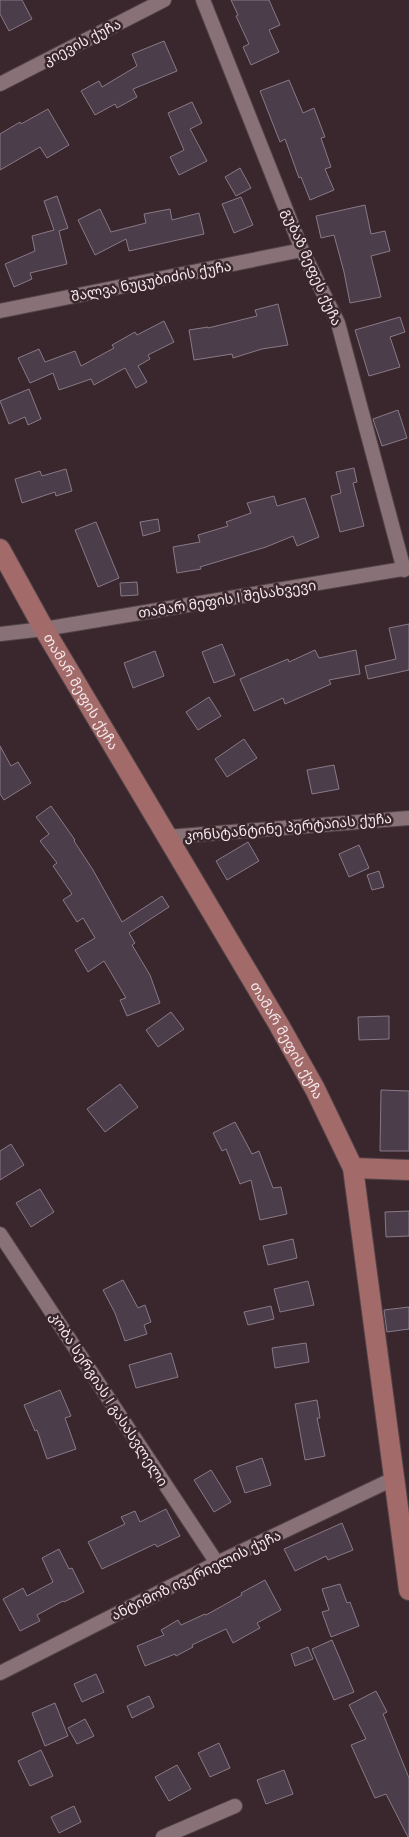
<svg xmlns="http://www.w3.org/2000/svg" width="409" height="1837" font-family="'DM Sans','Noto Sans Georgian',sans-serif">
<rect width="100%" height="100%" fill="#3a272d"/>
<!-- building -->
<g fill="#4b3d4a" stroke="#897987">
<polygon points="0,0 22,0 32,19 9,31 0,14"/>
<polygon points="231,0 269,0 280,25 269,30 279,52 251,65 243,47 249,44 236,16 238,15"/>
<polygon points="164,41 177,71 133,89 137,97 117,108 115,104 95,115 81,91 99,81 102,87 137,66 132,54"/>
<polygon points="289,80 303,113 314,108 325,137 321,138 331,167 325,169 334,190 310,200 301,177 299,178 285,139 280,142 260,91"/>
<polygon points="192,102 202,123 190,129 207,161 179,175 170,157 184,150 168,113"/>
<polygon points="48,109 69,145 47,158 40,147 0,170 0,134 20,122 21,124"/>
<polygon points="240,168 251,188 236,196 225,177"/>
<polygon points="57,196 68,228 59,231 67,264 30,273 32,279 14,287 5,264 35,251 32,236 54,230 44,201"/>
<polygon points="241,197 253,225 234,233 222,204"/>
<polygon points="365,205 371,234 385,231 390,251 371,256 381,297 350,303 344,272 334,235 321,238 316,216"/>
<polygon points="100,209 111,232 146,223 144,214 170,209 172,220 199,213 204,234 129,251 126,239 95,255 78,220"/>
<polygon points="278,304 288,345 262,349 233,358 232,354 194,360 189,330 208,327 208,328 257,316 255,310"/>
<polygon points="400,317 405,332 390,337 400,367 369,376 355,330"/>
<polygon points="164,321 174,342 148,355 150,359 138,366 147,382 136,388 125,368 94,385 91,379 59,390 53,373 30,383 18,358 39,349 45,362 75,351 81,366 114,348 112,345 135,332 137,335"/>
<polygon points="29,389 41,419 28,425 25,417 9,424 0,401"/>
<polygon points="398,410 407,438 382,446 373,419"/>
<polygon points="354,468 357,482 353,483 364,526 340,532 331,496 341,493 336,472"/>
<polygon points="66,469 72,491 56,496 55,492 22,503 15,479 40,471 42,476"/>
<polygon points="274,496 277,506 305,498 319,537 297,546 293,536 266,547 200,567 201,569 177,573 173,547 200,542 198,535 228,526 226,522 251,513 247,503"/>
<polygon points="158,519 160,531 143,536 140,522"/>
<polygon points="96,522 119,578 98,587 75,530"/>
<polygon points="137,582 138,595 121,596 120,583"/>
<polygon points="409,624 409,670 368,679 365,666 396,659 389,628"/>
<polygon points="222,644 235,675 214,683 202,652"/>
<polygon points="315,650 319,658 356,650 360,674 329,680 331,684 285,704 283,698 254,711 240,679 288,659 289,662"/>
<polygon points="155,651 164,676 133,688 124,663"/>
<polygon points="209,697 221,716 198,730 186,712"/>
<polygon points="244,739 257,758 227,777 215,759"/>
<polygon points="0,746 11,766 18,762 31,783 4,800 0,794"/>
<polygon points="334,765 339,789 312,794 307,770"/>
<polygon points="51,806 75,840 74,841 93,870 122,922 162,896 169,907 129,933 135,943 132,945 150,975 160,1003 127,1016 120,1000 126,998 104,961 88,972 75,950 95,938 83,918 77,922 63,900 72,894 53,866 57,863 40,841 49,834 36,817"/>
<polygon points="248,842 259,861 227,880 216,861"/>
<polygon points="359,845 369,868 349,877 339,854"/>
<polygon points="379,871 384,887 372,890 367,875"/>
<polygon points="171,1012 184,1029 158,1047 146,1030"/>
<polygon points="389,1016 389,1039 359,1040 358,1017"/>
<polygon points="120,1084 138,1107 105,1132 87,1109"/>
<polygon points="381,1090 409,1091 409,1151 380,1151"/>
<polygon points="235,1122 252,1154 259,1151 273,1188 281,1187 287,1214 260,1220 251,1180 240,1184 226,1149 222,1151 213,1133"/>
<polygon points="11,1144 24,1165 0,1180 0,1151"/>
<polygon points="40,1189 54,1212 31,1227 16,1203"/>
<polygon points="409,1211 409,1236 386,1237 385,1212"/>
<polygon points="293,1239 297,1258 268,1265 263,1246"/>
<polygon points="123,1280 138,1308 145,1305 151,1322 144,1325 147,1334 125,1341 115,1313 103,1290"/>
<polygon points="308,1281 314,1305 280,1312 274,1289"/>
<polygon points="271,1306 274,1319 248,1325 244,1312"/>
<polygon points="409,1307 409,1329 387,1332 384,1310"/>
<polygon points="306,1343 309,1362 275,1368 272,1348"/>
<polygon points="171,1353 178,1377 136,1388 129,1365"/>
<polygon points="60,1390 71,1416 65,1418 76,1449 47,1459 37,1430 35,1431 24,1405"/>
<polygon points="317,1400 320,1418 317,1418 325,1456 305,1460 295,1404"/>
<polygon points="262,1458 271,1485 245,1493 236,1467"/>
<polygon points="211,1470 231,1502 214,1512 194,1480"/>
<polygon points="166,1509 180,1536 157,1547 155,1544 102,1569 88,1542 125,1524 121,1517 135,1511 140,1522"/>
<polygon points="342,1523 353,1550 328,1560 326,1556 295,1571 284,1549"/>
<polygon points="59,1549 69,1569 72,1568 84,1592 64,1602 63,1601 37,1615 40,1621 20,1631 3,1599 23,1588 27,1596 53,1582 42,1558"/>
<polygon points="265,1580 281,1610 257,1623 260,1628 233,1643 226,1629 192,1645 193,1647 176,1656 175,1654 145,1666 137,1646 164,1635 161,1630 178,1620 181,1625 205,1614 206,1615 242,1595 241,1593"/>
<polygon points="340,1584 347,1603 350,1602 359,1626 331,1637 322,1612 329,1610 322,1589"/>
<polygon points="332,1640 354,1692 334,1700 312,1649"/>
<polygon points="308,1647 313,1659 295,1666 291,1654"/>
<polygon points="96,1674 104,1692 82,1702 74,1684"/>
<polygon points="376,1691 387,1712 383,1714 409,1778 409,1837 408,1837 386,1794 375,1798 351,1745 366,1739 349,1705"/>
<polygon points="149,1696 154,1707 132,1718 127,1706"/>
<polygon points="55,1703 68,1736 45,1746 32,1713"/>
<polygon points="85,1719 94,1736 77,1744 68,1728"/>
<polygon points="219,1743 230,1768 210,1777 198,1753"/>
<polygon points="41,1750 53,1776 30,1786 18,1761"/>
<polygon points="177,1765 191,1789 169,1801 155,1777"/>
<polygon points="284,1770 293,1794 266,1804 257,1780"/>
<polygon points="74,1806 81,1822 59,1833 51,1817"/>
</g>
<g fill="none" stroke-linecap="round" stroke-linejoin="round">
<defs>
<g id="street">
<polyline points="203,0 302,250 338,323 404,570"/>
<polyline points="0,84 164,0"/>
<polyline points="0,311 302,250"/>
<polyline points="0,634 44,629 409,568"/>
<polyline points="167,837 409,818"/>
<polyline points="0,1234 217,1563"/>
<polyline points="0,1673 217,1563 393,1479"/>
<polyline points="163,1837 235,1806"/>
</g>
<g id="secondary">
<path id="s1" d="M 0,549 L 44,629 L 279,1025 L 315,1089 L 353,1168 L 409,1590"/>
<polyline points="353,1168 409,1170"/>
</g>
</defs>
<!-- street casing -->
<use href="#street" stroke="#534448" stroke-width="16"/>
<!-- secondary casing -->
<use href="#secondary" stroke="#534448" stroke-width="22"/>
<!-- street -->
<use href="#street" stroke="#887278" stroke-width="14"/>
<!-- secondary -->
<use href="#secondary" stroke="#a26a69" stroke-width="20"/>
</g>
<g text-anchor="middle" stroke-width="5" stroke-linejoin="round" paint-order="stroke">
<!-- street labels -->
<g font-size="14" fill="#f4e8eb" stroke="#3a272d">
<text transform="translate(82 42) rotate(-27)" y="5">კიევის ქუჩა</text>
<text transform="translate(312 267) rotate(66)" y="5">გუბაზ მეფეს ქუჩა</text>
<text transform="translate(151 281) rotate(-11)" y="5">შალვა ნუცუბიძის ქუჩა</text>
<text transform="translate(227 599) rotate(-9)" y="5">თამარ მეფის I შესახვევი</text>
<text dy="5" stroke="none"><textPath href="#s1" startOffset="164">თამარ მეფის ქუჩა</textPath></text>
<text transform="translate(288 827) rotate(-5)" y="5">კონსტანტინე პერტაიას ქუჩა</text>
<text dy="5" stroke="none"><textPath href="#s1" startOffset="569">თამარ მეფის ქუჩა</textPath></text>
<text transform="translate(109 1399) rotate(57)" y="5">კობა სერგიას I გასასვლელი</text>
<text transform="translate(196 1575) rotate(-26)" y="5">ანტიმოზ ივერიელის ქუჩა</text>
</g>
</g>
</svg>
